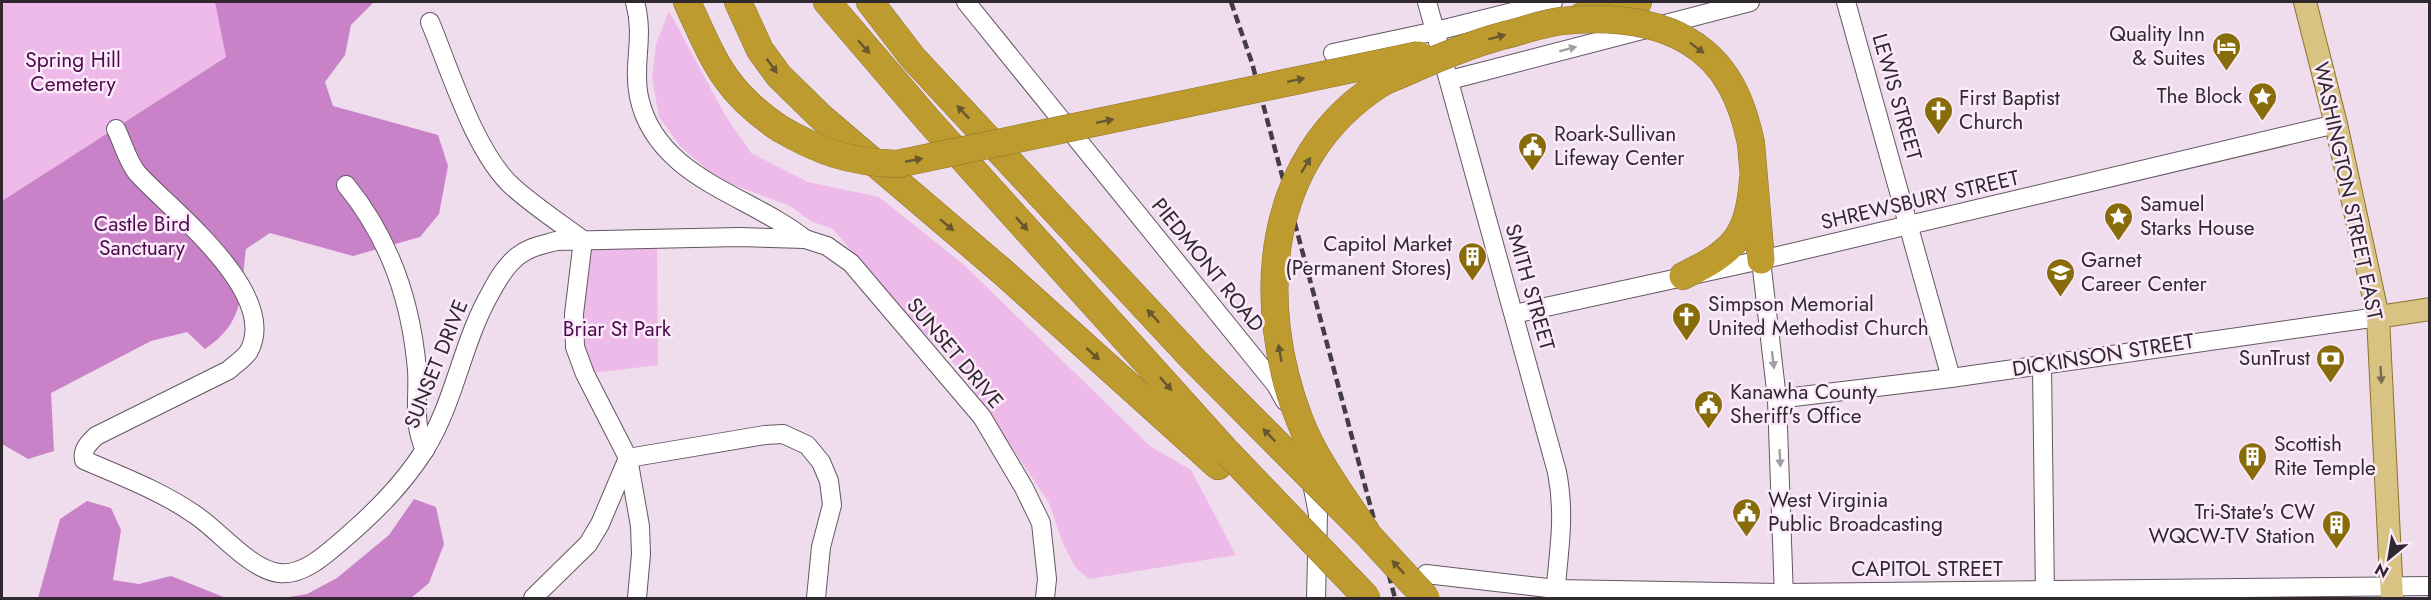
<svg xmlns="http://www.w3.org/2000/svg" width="2431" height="600" font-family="Jost,sans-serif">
<rect width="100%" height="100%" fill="#efdded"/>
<!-- green -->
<g fill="#edbaea">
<polygon points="2,2 215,2 227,56 2,201"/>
<polygon points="669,11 725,115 751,153 808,182 879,197 963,264 1150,446 1191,470 1236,555 1089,579 1076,568 1063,544 1049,503 959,369 904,312 833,229 811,221 790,206 718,179 681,147 659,117 652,78 656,44"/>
<polygon points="657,239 658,365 585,374 575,347 583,240"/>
</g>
<!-- forest -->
<g fill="#c981c7">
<path d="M 215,2 L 374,2 L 351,25 L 345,55 L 325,82 L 333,106 L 438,135 L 448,166 L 439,214 L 420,237 L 353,256 L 270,233 L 246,249 C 240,294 246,321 205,349 L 187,332 L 151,341 L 51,393 L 54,451 L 28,459 L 2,444 L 2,201 L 226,57 Z"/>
<polygon points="414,499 436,507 444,544 429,583 411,598 283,598 307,594 337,578 389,535"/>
<polygon points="87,501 111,508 121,530 113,580 139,584 171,576 226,598 38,598 60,519"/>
</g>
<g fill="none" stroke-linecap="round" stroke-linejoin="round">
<defs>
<g id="minor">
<path d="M 635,2 C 645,38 632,64 639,97 C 656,178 750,195 805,239"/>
<polyline points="966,2 1276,385 1285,401"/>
<path d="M 1427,2 L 1557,472 C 1566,518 1558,553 1555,598"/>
<polyline points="1846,2 1951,378"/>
<path d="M 430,22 C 450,70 475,153 513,187 C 534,206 560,223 583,240 L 574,314 L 575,347 L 585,374 L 628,458 L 640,526 L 641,554 L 637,598"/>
<polyline points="1333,53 1436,31 1553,2"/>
<polyline points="1450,80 1750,2"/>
<path d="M 116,129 C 123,143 128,163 138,174 C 172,211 280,293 249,351 C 245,358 235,364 229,370 L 96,436 C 89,443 82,449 84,460 C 121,476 161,491 194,514 C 219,530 249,569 279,573 C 301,576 323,557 338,544 C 371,516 401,487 424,451 C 455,402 462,342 491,292 C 498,279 506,265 518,256 C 529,247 542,245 556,241 L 739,237 L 805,239 L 827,246 L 851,263 L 982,417 L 1024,488 L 1041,523 L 1047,579 L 1045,598"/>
<path d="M 346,185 C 390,239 411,300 417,370 C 419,399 412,422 425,450"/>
<polyline points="1761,260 1777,399 1784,598"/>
<polyline points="1514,314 1761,260 2336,124"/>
<polyline points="2042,365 2045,598"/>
<polyline points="1777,399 1951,378 2378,317"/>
<polyline points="1311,478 1318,514 1316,598"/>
<polyline points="1426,574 1556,589 1784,593 2430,586"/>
<polyline points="533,598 588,544 600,524 628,458 765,435 783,434 807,445 821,462 829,481 832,505 821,547 816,598"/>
</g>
<g id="major">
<polyline points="2305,2 2336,124 2378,317 2392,598"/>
<polyline points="2378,317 2430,309"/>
</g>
<g id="highway">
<path d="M 687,2 C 714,60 723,90 779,128"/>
<polyline points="738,2 760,50 779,76 822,118 1004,273 1218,466"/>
<polyline points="827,2 929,121 1228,453"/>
<polyline points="870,2 913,58 1193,359"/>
<polyline points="1582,16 1638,2"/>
<polyline points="1751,143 1761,260"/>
<path d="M 1683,276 C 1734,251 1748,238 1753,180"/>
</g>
</defs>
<!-- minor casing -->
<use href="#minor" stroke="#645663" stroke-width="20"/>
<!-- major casing -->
<use href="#major" stroke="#8c732e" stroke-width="24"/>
<!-- highway casing -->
<use href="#highway" stroke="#8c732e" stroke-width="28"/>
<!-- minor -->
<use href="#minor" stroke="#fff" stroke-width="18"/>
<!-- major -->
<use href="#major" stroke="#d8c382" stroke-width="22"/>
<!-- highway -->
<use href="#highway" stroke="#be9b2e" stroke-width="27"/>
<!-- rail -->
<polyline stroke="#443d44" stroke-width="4.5" stroke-dasharray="9 4.5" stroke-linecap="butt" points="1231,2 1252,63 1395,598"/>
<defs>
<g id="highway-bridge">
<path d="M 779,128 C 820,152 850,162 897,164 L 1419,55"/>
<polyline points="1193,359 1369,536 1426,598"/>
<polyline points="1228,453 1367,598"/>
<path d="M 1369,536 C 1345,499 1316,462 1300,421 C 1254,303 1264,158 1380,84 C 1389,78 1401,75 1411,70 C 1442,56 1472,44 1505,35 C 1523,31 1543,23 1561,21 C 1603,17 1651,19 1688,41 C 1727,64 1742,101 1751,143"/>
</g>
</defs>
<!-- highway-bridge casing -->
<use href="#highway-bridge" stroke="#8c732e" stroke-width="28" stroke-linecap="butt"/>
<!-- highway-bridge -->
<use href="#highway-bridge" stroke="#be9b2e" stroke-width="27"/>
</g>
<!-- one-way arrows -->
<defs><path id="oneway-solid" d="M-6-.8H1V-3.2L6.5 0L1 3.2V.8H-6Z" transform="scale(1.5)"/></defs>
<g fill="#68572f">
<use href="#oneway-solid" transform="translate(1497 37) rotate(-15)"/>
<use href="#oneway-solid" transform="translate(864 47) rotate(49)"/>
<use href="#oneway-solid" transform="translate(1697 48) rotate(37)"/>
<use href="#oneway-solid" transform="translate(772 66) rotate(54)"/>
<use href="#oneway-solid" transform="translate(1296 80) rotate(-12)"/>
<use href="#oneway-solid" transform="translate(963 112) rotate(-133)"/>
<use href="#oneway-solid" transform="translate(1105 121) rotate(-12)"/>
<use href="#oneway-solid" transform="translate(914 160) rotate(-11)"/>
<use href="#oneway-solid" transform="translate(1306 165) rotate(-59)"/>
<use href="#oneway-solid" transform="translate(1022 224) rotate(48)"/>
<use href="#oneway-solid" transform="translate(947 225) rotate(40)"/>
<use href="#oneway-solid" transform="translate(1153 316) rotate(-133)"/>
<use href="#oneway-solid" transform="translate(1280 353) rotate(-100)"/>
<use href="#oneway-solid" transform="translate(1093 354) rotate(42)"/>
<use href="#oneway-solid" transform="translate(1166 384) rotate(48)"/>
<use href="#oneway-solid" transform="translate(1269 435) rotate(-135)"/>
<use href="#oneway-solid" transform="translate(1398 567) rotate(-133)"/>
</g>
<g fill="#a19fa1">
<use href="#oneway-solid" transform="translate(1568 49) rotate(-15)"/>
<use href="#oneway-solid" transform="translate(1773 360) rotate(83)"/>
<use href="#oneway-solid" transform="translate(1780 458) rotate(87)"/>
</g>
<use fill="#7b6e54" href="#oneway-solid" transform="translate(2381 375) rotate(87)"/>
<!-- icons -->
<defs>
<symbol id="hotel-pin" viewBox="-11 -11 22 30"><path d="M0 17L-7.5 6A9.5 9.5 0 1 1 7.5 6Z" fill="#886c0a" stroke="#fceafb"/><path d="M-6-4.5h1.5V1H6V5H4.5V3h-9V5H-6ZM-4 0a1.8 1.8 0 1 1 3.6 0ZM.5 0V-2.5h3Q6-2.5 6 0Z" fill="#fff"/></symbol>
<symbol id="sight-pin" viewBox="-11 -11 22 30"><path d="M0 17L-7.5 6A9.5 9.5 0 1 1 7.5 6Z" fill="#886c0a" stroke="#fceafb"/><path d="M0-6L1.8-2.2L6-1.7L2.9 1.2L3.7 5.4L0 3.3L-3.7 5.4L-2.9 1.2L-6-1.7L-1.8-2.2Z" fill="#fff"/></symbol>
<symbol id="church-pin" viewBox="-11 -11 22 30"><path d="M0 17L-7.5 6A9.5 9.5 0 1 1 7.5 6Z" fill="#886c0a" stroke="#fceafb"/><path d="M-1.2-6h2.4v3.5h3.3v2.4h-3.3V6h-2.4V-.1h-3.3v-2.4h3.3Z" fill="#fff"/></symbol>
<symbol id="civic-pin" viewBox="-11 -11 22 30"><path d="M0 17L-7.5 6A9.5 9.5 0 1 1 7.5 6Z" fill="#886c0a" stroke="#fceafb"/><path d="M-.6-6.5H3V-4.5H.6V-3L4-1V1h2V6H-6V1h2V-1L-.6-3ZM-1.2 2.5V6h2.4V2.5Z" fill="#fff"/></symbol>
<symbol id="building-pin" viewBox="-11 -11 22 30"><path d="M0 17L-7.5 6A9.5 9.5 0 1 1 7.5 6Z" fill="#886c0a" stroke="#fceafb"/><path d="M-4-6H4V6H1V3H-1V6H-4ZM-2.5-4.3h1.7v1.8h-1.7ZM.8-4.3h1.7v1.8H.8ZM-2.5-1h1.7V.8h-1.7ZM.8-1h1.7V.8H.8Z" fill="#fff"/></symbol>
<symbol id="school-pin" viewBox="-11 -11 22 30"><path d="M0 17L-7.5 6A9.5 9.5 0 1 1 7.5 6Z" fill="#886c0a" stroke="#fceafb"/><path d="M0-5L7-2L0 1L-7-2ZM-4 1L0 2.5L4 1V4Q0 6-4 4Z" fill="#fff"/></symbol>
<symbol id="bank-pin" viewBox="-11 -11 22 30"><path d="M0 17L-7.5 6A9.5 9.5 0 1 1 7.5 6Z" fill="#886c0a" stroke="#fceafb"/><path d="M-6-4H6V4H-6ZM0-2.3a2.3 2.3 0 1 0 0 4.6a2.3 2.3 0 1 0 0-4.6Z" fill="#fff"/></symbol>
</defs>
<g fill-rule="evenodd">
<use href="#hotel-pin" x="2210" y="30" width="33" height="45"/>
<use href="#sight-pin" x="2246" y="80" width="33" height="45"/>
<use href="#church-pin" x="1922" y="94" width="33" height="45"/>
<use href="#civic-pin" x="1516" y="130" width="33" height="45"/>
<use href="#sight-pin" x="2102" y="200" width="33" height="45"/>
<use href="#building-pin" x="1456" y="240" width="33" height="45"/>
<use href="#school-pin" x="2044" y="256" width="33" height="45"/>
<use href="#church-pin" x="1670" y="300" width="33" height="45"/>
<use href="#bank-pin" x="2314" y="342" width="33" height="45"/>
<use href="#civic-pin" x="1692" y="388" width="33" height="45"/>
<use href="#building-pin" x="2236" y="440" width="33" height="45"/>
<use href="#civic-pin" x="1730" y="496" width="33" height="45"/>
<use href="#building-pin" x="2320" y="508" width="33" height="45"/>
</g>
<g text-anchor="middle" stroke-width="5" stroke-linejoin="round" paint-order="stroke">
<!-- poi labels -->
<g font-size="21" fill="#2f292f" stroke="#fceafb" text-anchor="start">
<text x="2205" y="41" text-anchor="end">Quality Inn<tspan x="2205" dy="24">&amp; Suites</tspan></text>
<text x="2242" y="103" text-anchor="end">The Block</text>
<text x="1959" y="105">First Baptist<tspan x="1959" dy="24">Church</tspan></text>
<text x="1554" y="141">Roark-Sullivan<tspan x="1554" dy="24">Lifeway Center</tspan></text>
<text x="2140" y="211">Samuel<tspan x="2140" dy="24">Starks House</tspan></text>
<text x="1452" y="251" text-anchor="end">Capitol Market<tspan x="1452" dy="24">(Permanent Stores)</tspan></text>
<text x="2081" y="267">Garnet<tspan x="2081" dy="24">Career Center</tspan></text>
<text x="1708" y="311">Simpson Memorial<tspan x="1708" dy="24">United Methodist Church</tspan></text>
<text x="2310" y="365" text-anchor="end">SunTrust</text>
<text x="1730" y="399">Kanawha County<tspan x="1730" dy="24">Sheriff's Office</tspan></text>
<text x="2274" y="451">Scottish<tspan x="2274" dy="24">Rite Temple</tspan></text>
<text x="1768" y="507">West Virginia<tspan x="1768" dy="24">Public Broadcasting</tspan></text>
<text x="2315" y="519" text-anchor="end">Tri-State's CW<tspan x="2315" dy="24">WQCW-TV Station</tspan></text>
</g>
<!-- park labels -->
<g font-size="21" fill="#4c094c" stroke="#fceafb">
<text x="73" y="67">Spring Hill<tspan x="73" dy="24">Cemetery</tspan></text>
<text x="142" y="231">Castle Bird<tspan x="142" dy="24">Sanctuary</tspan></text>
<text x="617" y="336">Briar St Park</text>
</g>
<!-- street labels -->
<g font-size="21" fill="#2f292f" stroke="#fceafb">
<text transform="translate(1897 97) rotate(74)" y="7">LEWIS STREET</text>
<text transform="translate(2348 191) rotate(78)" y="7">WASHINGTON STREET EAST</text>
<text transform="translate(1920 200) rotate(-13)" y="7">SHREWSBURY STREET</text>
<text transform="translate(1208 265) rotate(51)" y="7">PIEDMONT ROAD</text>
<text transform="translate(1530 287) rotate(74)" y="7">SMITH STREET</text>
<text transform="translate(955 353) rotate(50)" y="7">SUNSET DRIVE</text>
<text transform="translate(2103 355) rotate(-9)" y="7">DICKINSON STREET</text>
<text transform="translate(436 364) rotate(-68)" y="7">SUNSET DRIVE</text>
<text x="1927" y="576">CAPITOL STREET</text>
</g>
</g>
<!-- border -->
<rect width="2431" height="600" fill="none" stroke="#2f292f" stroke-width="6"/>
<!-- north arrow -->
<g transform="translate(2389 558) rotate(210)" stroke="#fceafb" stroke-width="4.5" paint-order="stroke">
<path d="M0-4.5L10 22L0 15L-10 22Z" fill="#2f292f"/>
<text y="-9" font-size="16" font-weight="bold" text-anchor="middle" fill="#2f292f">N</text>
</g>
</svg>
